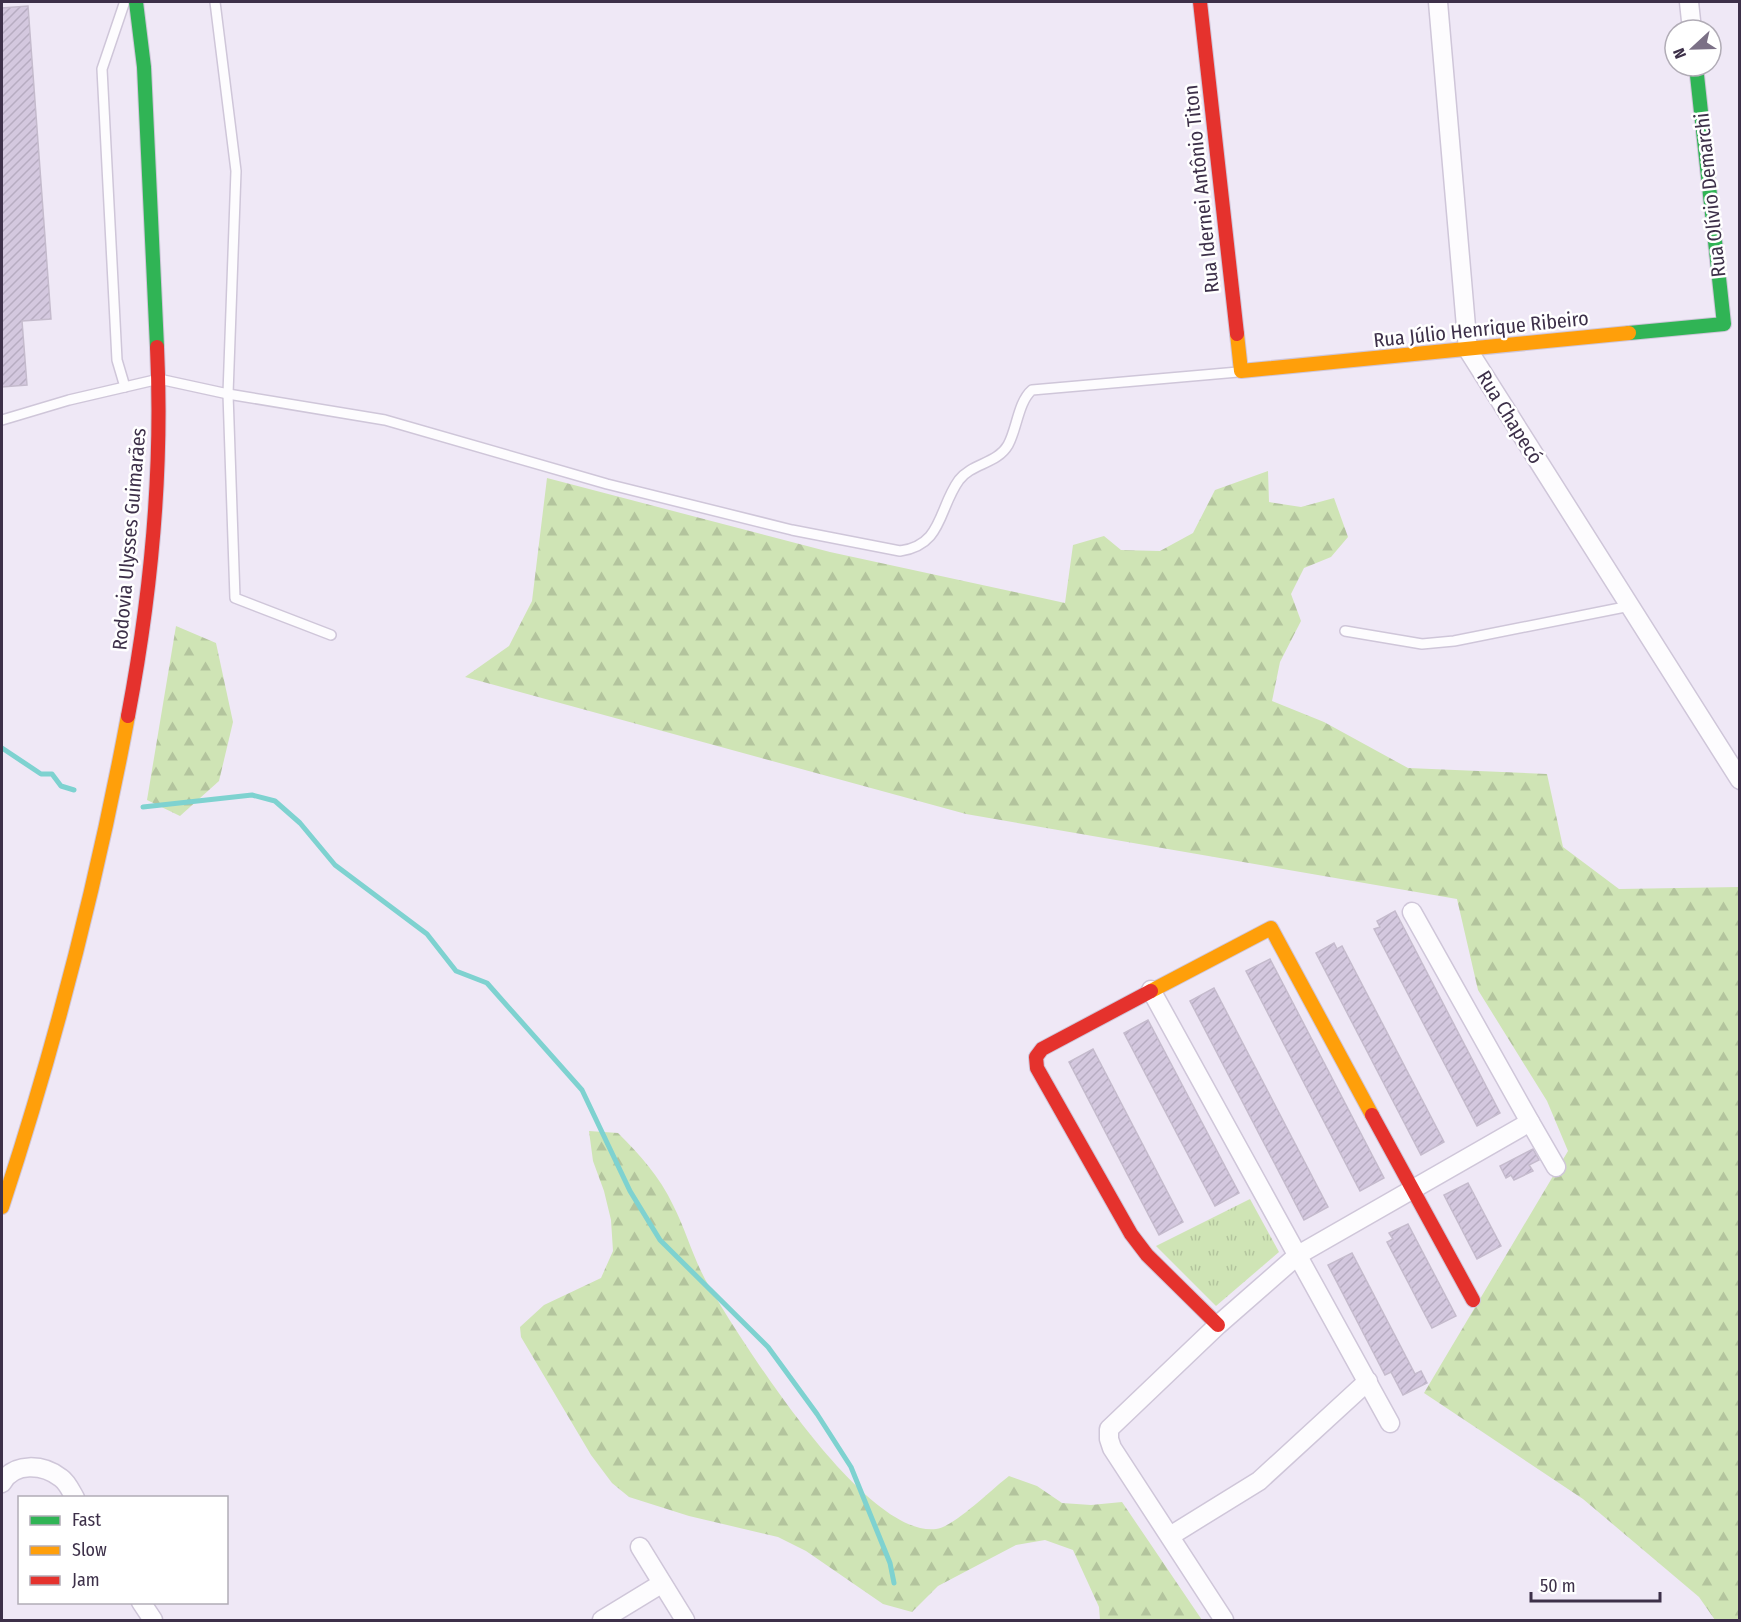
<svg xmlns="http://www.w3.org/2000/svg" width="1741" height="1622" font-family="'Fira Sans Condensed',sans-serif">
<defs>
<pattern id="grass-tufts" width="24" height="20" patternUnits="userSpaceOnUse" patternTransform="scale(1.5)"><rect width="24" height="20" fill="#cfe4b5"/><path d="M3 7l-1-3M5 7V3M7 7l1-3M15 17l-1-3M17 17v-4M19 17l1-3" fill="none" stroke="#b3c49d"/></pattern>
<pattern id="forest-firs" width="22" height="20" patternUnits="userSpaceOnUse" patternTransform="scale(1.5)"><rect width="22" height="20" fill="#cfe4b5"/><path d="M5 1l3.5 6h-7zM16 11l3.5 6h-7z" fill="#b3c49d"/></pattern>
<pattern id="building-hatch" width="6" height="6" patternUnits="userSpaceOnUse" patternTransform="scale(1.5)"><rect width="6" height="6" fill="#d4c8df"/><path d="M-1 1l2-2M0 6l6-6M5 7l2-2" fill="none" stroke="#b7acc1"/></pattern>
</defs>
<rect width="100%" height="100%" fill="#efe8f6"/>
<!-- grass -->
<polygon fill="url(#grass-tufts)" points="1250,1199 1279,1252 1216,1306 1156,1246"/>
<!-- forest -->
<g fill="url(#forest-firs)">
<polygon points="1268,471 1269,502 1301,507 1334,498 1348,537 1331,557 1304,568 1291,594 1301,621 1280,662 1272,701 1324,722 1408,768 1547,774 1563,847 1619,889 1739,887 1739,1620 1715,1620 1699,1597 1583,1499 1424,1393 1568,1151 1547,1101 1478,990 1457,899 966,814 465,677 509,646 532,601 547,478 830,552 1065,603 1073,545 1104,536 1121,550 1160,551 1193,533 1215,490"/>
<polygon points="176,626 216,643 233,722 219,781 180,816 147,800"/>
<path d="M 589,1131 L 618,1133 C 640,1155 660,1177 673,1205 C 687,1232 694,1262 710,1288 C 743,1343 865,1538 936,1529 C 954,1527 993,1488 1009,1476 L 1037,1486 L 1062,1503 L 1091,1505 L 1122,1502 L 1202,1620 L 1100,1620 L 1099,1607 L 1073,1550 L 1045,1540 L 1016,1545 L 938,1586 L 912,1612 L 883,1604 L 806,1551 L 778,1537 L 689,1516 L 629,1497 L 612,1483 L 591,1455 L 521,1337 L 520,1327 L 544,1305 L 601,1278 L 613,1251 L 611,1220 L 604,1191 L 593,1161 Z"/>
</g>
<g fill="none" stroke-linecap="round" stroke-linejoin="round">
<!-- stream -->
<g stroke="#7ed2d0" stroke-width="5">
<polyline points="2,748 41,774 52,774 61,786 74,790"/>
<polyline points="143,807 252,795 275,801 300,823 335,865 427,934 456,971 487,983 582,1090 630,1191 660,1240 768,1347 817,1414 851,1467 890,1563 894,1583"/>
</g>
</g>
<!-- building -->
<g fill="url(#building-hatch)" stroke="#c5bbcd" stroke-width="1.5">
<polygon points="28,6 51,319 22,321 27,385 2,387 2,8"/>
<polygon points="1395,911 1500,1113 1477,1126 1374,929 1380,927 1377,921"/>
<polygon points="1334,943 1337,949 1342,946 1444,1142 1421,1155 1316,953"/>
<polygon points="1270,959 1384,1178 1360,1191 1246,971"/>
<polygon points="1214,988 1328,1207 1304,1220 1190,1001"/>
<polygon points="1148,1020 1239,1193 1215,1206 1124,1033"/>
<polygon points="1093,1049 1183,1222 1159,1235 1069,1062"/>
<polygon points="1533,1149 1539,1160 1529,1165 1533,1171 1514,1180 1511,1175 1506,1178 1500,1166"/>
<polygon points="1468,1183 1501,1246 1477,1259 1444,1195"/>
<polygon points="1408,1224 1456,1316 1432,1328 1387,1242 1393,1239 1389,1233"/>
<polygon points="1352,1253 1415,1374 1421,1371 1427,1383 1403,1395 1391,1372 1385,1375 1328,1265"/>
</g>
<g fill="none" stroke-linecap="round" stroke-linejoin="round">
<defs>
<g id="lane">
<polyline points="215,2 236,171 228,394 235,598 331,635"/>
<polyline points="124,4 102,69 117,360 125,387"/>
<path d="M 2,420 L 69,400 L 159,379 L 228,394 L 385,420 L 607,484 L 792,530 L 900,551 C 943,545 938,509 959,480 C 972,463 997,464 1008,445 C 1017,429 1018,402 1032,390 L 1238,372"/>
<polyline points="1345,631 1422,644 1454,641 1630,606"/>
</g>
<g id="street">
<polyline points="1438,2 1468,350 1740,780"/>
<polyline points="1689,2 1692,30"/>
<polyline points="1412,912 1530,1122"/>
<polyline points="1151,990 1390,1423"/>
<path d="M 2,1483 C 14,1462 43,1464 61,1478 C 67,1482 71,1491 75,1498"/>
<polyline points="1170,1536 1259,1481 1368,1381"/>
<polyline points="640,1547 685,1620"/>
<polyline points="141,1602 153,1620"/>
<polyline points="602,1620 661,1584"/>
<polyline points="1224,1620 1112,1448 1109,1439 1109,1429 1218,1325 1298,1255 1530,1122 1556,1167"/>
</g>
<g id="fast">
<polyline points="136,2 144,67 157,347"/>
<polyline points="1629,333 1724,324 1696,66"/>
</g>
<g id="slow">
<polyline points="1237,334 1241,371 1629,333"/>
<polyline points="1151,991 1271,928 1372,1115"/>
<path d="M 2,1207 C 55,1046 97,882 128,716"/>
</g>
<g id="jam">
<polyline points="1200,2 1237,334"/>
<path d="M 128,716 C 151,595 163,471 157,347"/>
<polyline points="1151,991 1042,1049 1036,1057 1037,1068 1131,1234 1147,1255 1218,1325"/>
<polyline points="1372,1115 1473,1300"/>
</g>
</defs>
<!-- lane casing -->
<use href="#lane" stroke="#cfc6d9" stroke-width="12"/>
<!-- street casing -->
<use href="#street" stroke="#cfc6d9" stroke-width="21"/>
<!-- fast casing -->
<use href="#fast" stroke="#cfc6d9" stroke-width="16"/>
<!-- slow casing -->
<use href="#slow" stroke="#cfc6d9" stroke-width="16"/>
<!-- jam casing -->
<use href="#jam" stroke="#cfc6d9" stroke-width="16"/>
<!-- lane -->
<use href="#lane" stroke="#fdfcfe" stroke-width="9"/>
<!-- street -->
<use href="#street" stroke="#fdfcfe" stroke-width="18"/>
<!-- fast -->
<use href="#fast" stroke="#30b455" stroke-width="14"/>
<!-- slow -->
<use href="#slow" stroke="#ff9f0a" stroke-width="14"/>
<!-- jam -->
<use href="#jam" stroke="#e5322d" stroke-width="14"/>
</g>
<g text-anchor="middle" stroke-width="5" stroke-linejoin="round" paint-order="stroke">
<!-- street labels -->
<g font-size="20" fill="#3d3049" stroke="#fff">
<text transform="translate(1201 189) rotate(-96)" y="7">Rua Idernei Antônio Titon</text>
<text transform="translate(1710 195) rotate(-96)" y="7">Rua Olívio Demarchi</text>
<text transform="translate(1481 329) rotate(-6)" y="7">Rua Júlio Henrique Ribeiro</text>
<text transform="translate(1510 417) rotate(58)" y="7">Rua Chapecó</text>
<text transform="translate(129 539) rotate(-85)" y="7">Rodovia Ulysses Guimarães</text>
</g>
</g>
<!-- border -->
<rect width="1741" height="1622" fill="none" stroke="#3d3049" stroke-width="6"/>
<!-- legend -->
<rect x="18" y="1496" width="210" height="108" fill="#ffffff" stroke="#b1acb6" stroke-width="1.5"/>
<rect x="30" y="1516" width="30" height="9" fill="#30b455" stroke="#b1acb6" stroke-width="1.5"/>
<text x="72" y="1526" font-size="18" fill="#3d3049">Fast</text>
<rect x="30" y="1546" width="30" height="9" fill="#ff9f0a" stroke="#b1acb6" stroke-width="1.5"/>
<text x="72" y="1556" font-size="18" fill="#3d3049">Slow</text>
<rect x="30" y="1576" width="30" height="9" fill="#e5322d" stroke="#b1acb6" stroke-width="1.5"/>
<text x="72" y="1586" font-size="18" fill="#3d3049">Jam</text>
<!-- north arrow -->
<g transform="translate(1693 48) rotate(248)"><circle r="28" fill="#ffffff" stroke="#b1acb6" stroke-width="1.5"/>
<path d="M0-4.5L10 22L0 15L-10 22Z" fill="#7b7086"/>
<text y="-9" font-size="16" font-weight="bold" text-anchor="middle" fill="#3d3049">N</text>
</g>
<!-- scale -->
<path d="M1531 1592v9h129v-9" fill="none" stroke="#3d3049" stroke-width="3"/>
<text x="1540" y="1592" font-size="18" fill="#3d3049" stroke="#ffffff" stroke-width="4.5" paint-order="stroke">50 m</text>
</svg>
